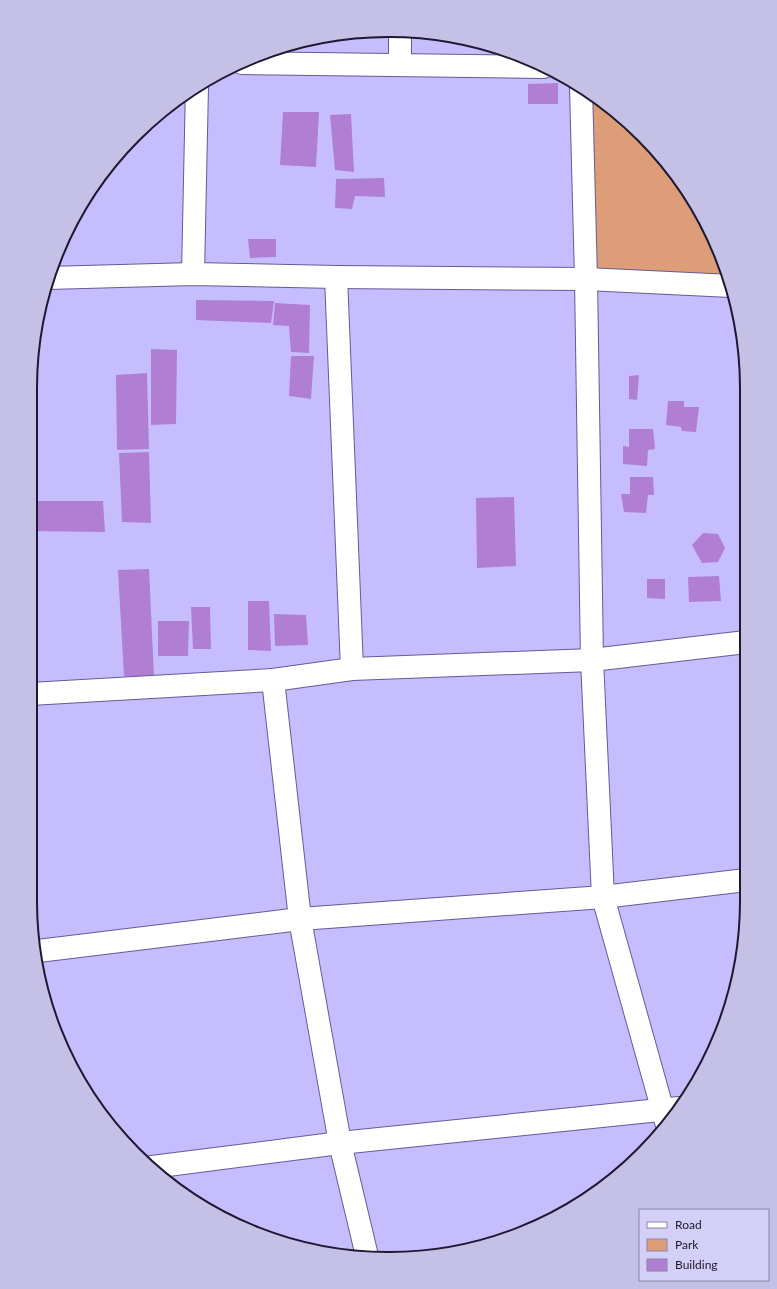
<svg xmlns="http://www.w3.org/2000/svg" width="777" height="1289" font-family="Lato,sans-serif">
<rect width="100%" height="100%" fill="#c6bdff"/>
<!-- green -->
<polygon fill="#dd9d79" points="588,91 658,152 699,209 729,282 585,274"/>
<!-- building -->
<g fill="#b07fd3">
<polygon points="558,83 558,104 528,104 528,84"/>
<polygon points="283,112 319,112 316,167 280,165"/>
<polygon points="351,114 354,172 335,170 330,115"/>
<polygon points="384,178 385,197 355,196 352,209 335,208 336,179"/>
<polygon points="248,239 276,239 276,257 250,258"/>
<polygon points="196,300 274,301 271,323 196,320"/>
<polygon points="275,303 310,305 309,353 291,352 289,326 273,325"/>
<polygon points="151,349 177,350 176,424 151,425"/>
<polygon points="291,356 314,356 311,399 289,396"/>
<polygon points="147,373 149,449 117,450 116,375"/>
<polygon points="639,375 637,400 629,399 629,376"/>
<polygon points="668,401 684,401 684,407 699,407 696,432 682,431 681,427 666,425"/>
<polygon points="629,429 653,429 655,449 648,450 647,466 623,464 623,446 629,447"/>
<polygon points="149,452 151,523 122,522 119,453"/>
<polygon points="630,477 653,477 654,495 648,495 646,513 624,512 621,494 630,494"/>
<polygon points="514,497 516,566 477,568 476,498"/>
<polygon points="31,501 103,501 105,532 31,531"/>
<polygon points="703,533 718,534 725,548 718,562 702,563 692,545"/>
<polygon points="149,569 154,676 124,676 118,570"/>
<polygon points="719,576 721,601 689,602 688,577"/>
<polygon points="647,579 665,579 665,599 647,598"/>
<polygon points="248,601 269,601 271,651 248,650"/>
<polygon points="191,607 210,607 211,649 193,649"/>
<polygon points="274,614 306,615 308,645 275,646"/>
<polygon points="158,621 189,621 188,656 158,656"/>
</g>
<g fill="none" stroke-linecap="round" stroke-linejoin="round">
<defs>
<g id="minor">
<polyline points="400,31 400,64"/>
<polyline points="242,63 544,67"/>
<polyline points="581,87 586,279 592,660 603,897 666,1122"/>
<polyline points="193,274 197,86"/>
<polyline points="336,277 352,669"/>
<polyline points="48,278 193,274 336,277 586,279 731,286"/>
<polyline points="273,680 300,919 340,1143 367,1256"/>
<polyline points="30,694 273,680 352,669 592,660 746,642"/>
<polyline points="38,951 300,919 603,897 746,880"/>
<polyline points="152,1167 340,1143 679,1108"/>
</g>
</defs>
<!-- minor casing -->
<use href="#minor" stroke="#645b95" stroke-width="24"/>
<!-- minor -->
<use href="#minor" stroke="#fff" stroke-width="22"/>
</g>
<!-- crop -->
<path d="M0 0H777V1289H0ZM388 37H389A351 351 0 0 1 740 388V901A351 351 0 0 1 389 1252H388A351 351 0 0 1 37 901V388A351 351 0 0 1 388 37Z" fill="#c4c0e6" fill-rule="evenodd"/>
<path fill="none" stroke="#1d1931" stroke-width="2" d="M388 37H389A351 351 0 0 1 740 388V901A351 351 0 0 1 389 1252H388A351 351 0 0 1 37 901V388A351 351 0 0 1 388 37Z"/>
<!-- legend -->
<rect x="639" y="1209" width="130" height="72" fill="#d3cff6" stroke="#8a86a7"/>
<rect x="647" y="1222" width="20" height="6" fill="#ffffff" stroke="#8a86a7"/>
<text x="675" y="1229" font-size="12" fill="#1d1931">Road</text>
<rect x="647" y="1239" width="20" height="12" fill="#dd9d79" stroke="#8a86a7"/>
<text x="675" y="1249" font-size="12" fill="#1d1931">Park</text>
<rect x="647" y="1259" width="20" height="12" fill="#b07fd3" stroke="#8a86a7"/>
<text x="675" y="1269" font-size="12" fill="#1d1931">Building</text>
</svg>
